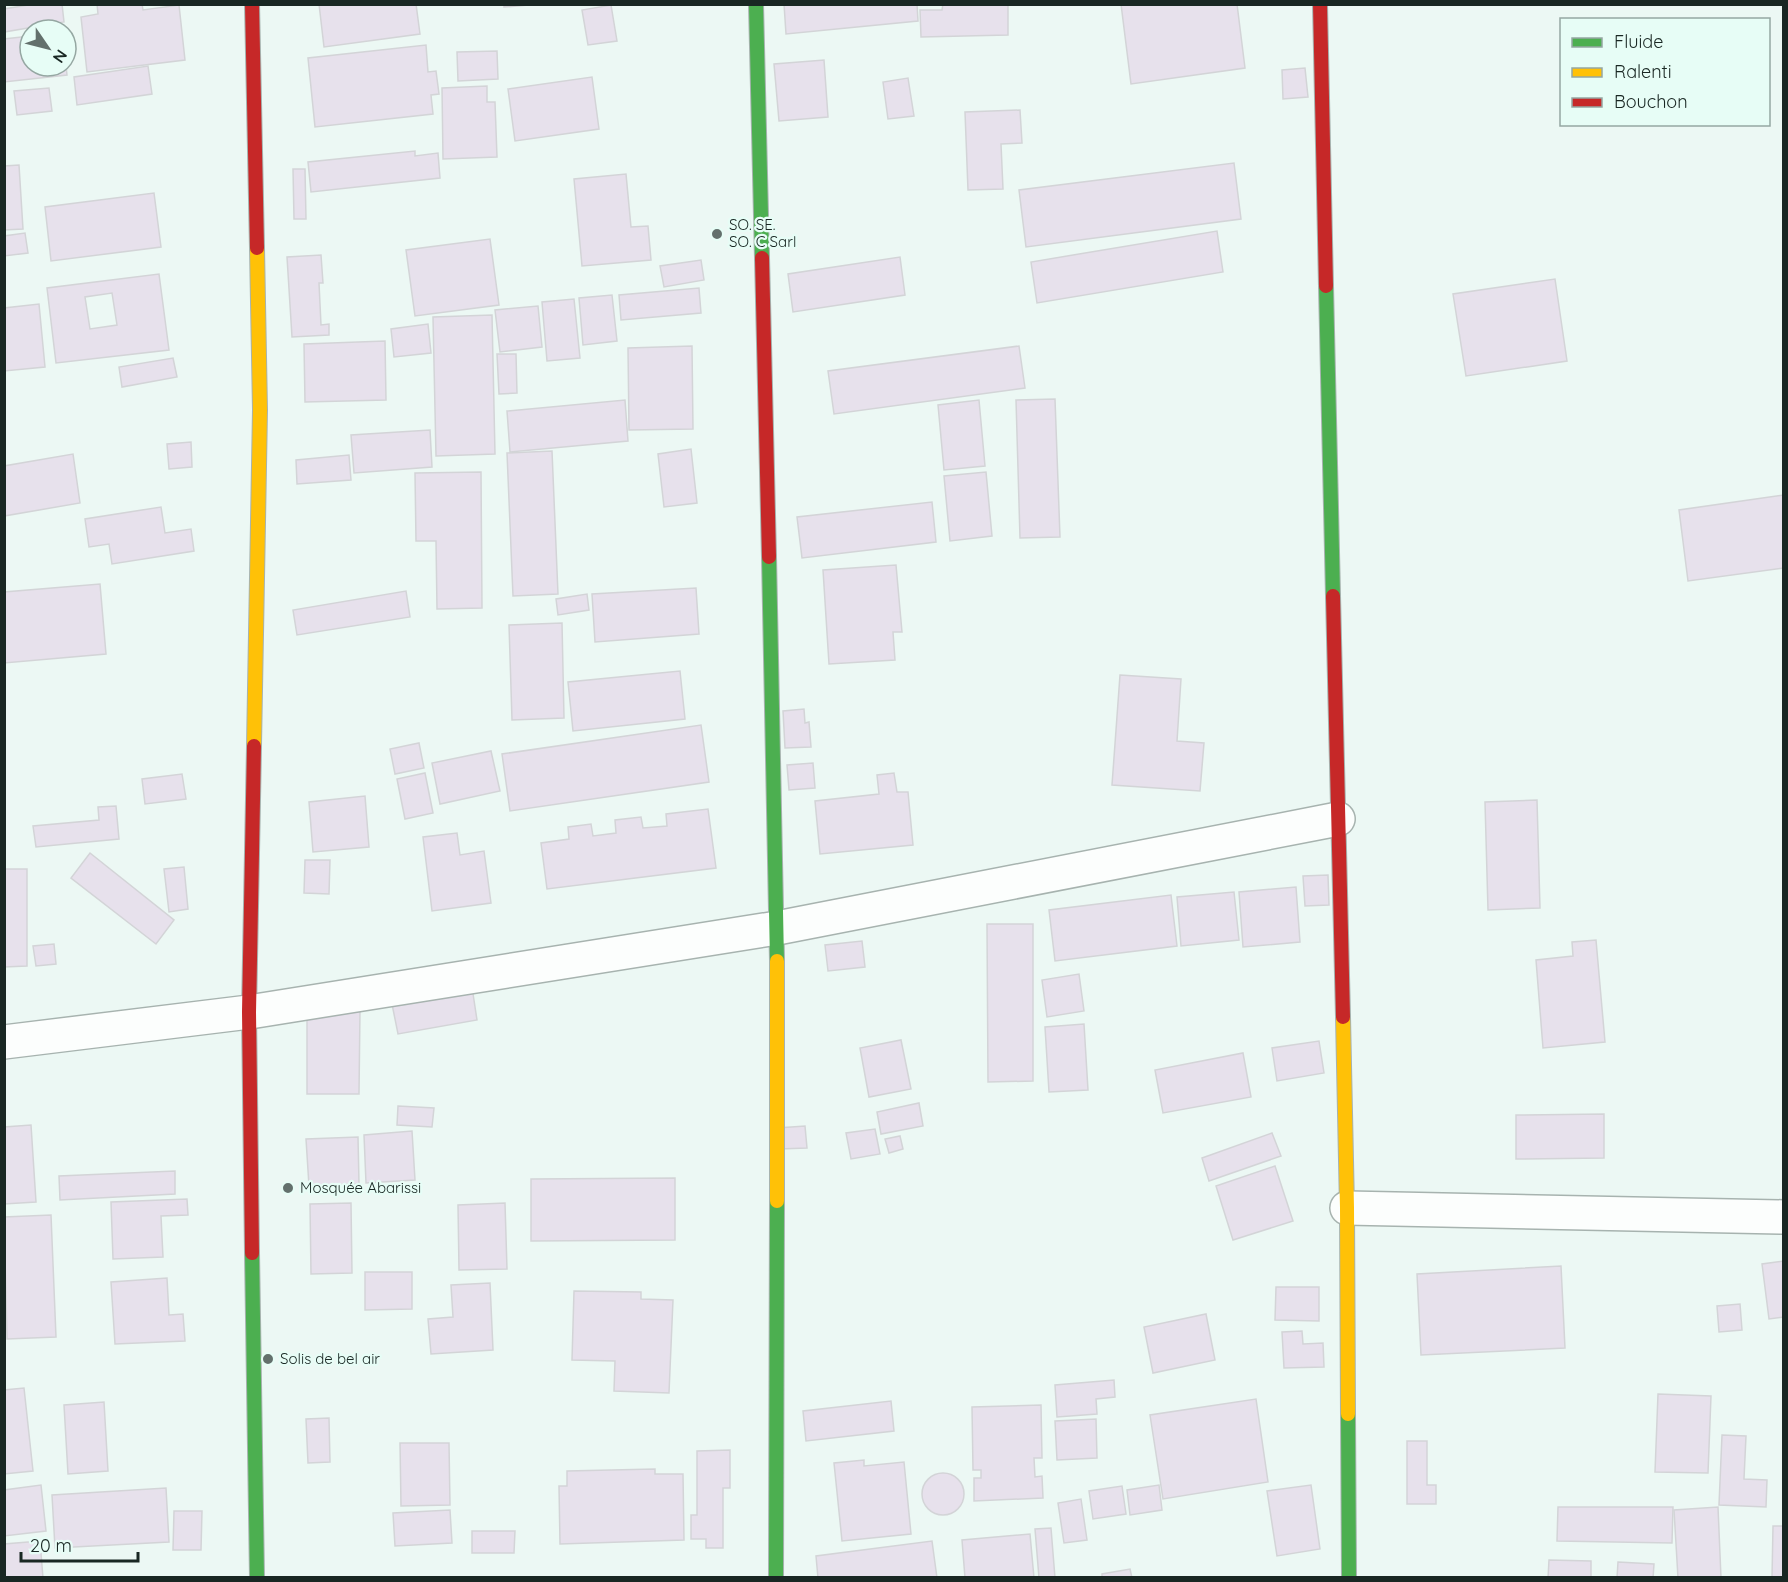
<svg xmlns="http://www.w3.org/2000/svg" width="1788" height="1582" font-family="Quicksand,sans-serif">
<rect width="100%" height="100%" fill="#ecf8f4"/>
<!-- building -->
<g fill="#e7e1ec" stroke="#d3d4d7" stroke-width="1.5" fill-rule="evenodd">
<polygon points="34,4 62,4 64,22 4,32 4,9"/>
<polygon points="97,4 142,4 143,10 179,5 185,60 87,72 81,17 98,14"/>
<polygon points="319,4 416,4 420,34 324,47"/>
<polygon points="504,4 541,4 504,7"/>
<polygon points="784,4 917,4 918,21 786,34"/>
<polygon points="943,4 1008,4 1008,35 921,37 920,10 942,10"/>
<polygon points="1121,4 1237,4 1245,68 1131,84"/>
<polygon points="611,5 617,41 588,45 582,10"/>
<polygon points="30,36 30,66 66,66 67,75 4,82 4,39"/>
<polygon points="426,45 428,72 436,71 439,94 431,95 433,114 315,127 308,58"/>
<polygon points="497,51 498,79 458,81 457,52"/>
<polygon points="824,60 828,117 779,121 774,64"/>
<polygon points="148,66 152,94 77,105 74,77"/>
<polygon points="1305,68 1308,97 1283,99 1282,70"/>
<polygon points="592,77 599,129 515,141 508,89"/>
<polygon points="908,78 914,116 888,119 883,82"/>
<polygon points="487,86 487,102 495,102 497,157 443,159 442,88"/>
<polygon points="49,88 52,111 17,115 14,91"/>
<polygon points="1020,110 1022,143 1001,144 1003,189 968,190 965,112"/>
<polygon points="415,151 415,156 438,153 440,178 311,192 308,162"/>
<polygon points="1234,163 1241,219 1026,247 1019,190"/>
<polygon points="19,165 23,229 4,230 4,166"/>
<polygon points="293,169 305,169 306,219 294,219"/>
<polygon points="626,174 631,227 648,226 651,260 582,266 574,179"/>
<polygon points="154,193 161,247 51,261 45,207"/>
<polygon points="1217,231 1223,272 1037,303 1031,262"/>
<polygon points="25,233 28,253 4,256 4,236"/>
<polygon points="490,239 499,305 415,316 406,250"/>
<polygon points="321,255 323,283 319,283 321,325 329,324 329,335 292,337 287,257"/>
<polygon points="900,257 905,295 793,312 788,274"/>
<polygon points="701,260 704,280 664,287 660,266"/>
<path d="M 159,274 L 169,350 L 56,363 L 47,288 ZM 112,293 L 117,325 L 90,329 L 85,297 Z"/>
<polygon points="1555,279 1567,361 1466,376 1453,294"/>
<polygon points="699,288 701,313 621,320 619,295"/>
<polygon points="612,295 617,341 583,345 579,298"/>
<polygon points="574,299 580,358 547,361 542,302"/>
<polygon points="39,304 45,367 4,371 4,308"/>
<polygon points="538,306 542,347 500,352 495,310"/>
<polygon points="492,315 495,454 436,456 433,317"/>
<polygon points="428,324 431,353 394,357 391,329"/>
<polygon points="385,341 386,400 305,402 304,344"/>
<polygon points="692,346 693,429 629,430 628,348"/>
<polygon points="1019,346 1025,388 834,414 828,371"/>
<polygon points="497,354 516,354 517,393 499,394"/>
<polygon points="173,358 177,377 122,387 119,367"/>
<polygon points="1055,399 1060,537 1020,538 1016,400"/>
<polygon points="625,400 628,441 510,452 507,411"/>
<polygon points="979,400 985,466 944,470 938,405"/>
<polygon points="430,430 432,467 354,473 351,435"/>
<polygon points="191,442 192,467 169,469 167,444"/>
<polygon points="691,449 697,503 664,507 658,454"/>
<polygon points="552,451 558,594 513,596 507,453"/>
<polygon points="73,454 80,503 4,516 4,466"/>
<polygon points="349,455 351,480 297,484 296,460"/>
<polygon points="481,472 482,608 437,609 436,541 416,541 415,473"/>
<polygon points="986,472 992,536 950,541 944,476"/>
<polygon points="1784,495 1784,568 1688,581 1679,510"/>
<polygon points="932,502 936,542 802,558 797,517"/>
<polygon points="161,507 165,533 191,529 194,551 112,564 109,544 89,547 85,519"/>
<polygon points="896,565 902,632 893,632 895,660 829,664 823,570"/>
<polygon points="100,584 106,654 4,663 4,592"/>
<polygon points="696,588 699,634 595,642 592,594"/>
<polygon points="406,591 410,617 297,635 293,610"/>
<polygon points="587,594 589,610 558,615 556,599"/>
<polygon points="562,623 564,718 512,720 509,625"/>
<polygon points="680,671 685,719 573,731 568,682"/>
<polygon points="1120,675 1181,679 1177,741 1204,743 1200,791 1112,785"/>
<polygon points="804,709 805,723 809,722 811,747 785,748 783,711"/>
<polygon points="701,725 709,782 510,811 502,754"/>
<polygon points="419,743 424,768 395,774 390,749"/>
<polygon points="491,751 500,791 440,804 432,763"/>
<polygon points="813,763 815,788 789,790 787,765"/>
<polygon points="425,773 433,813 405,819 397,779"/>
<polygon points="894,773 897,792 908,792 913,845 820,854 815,801 879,794 877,775"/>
<polygon points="182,774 186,799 145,804 142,779"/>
<polygon points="365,796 369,847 313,852 309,802"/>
<polygon points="1537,800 1540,908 1488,910 1485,802"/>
<polygon points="116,806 119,839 36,847 33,826 99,820 98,807"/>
<polygon points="708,809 716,868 547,889 541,843 569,839 568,827 591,824 593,836 616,833 615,820 641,817 643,828 667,826 666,814"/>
<polygon points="457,833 460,855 484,851 491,903 432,911 423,837"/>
<polygon points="90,853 174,920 156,944 71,878"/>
<polygon points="305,860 330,860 329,894 304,893"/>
<polygon points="184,867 188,909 169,912 164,869"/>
<polygon points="4,869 27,869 27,966 4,967"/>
<polygon points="1328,875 1329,905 1305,906 1303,876"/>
<polygon points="1296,887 1300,942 1243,947 1239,892"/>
<polygon points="1234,892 1239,940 1181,946 1177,897"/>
<polygon points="1171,895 1177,946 1055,961 1049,910"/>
<polygon points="987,924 1033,924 1033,1081 988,1082"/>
<polygon points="1596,940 1605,1042 1543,1048 1536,960 1573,956 1572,942"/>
<polygon points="862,941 865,967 828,971 825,945"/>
<polygon points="54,944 56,964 36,966 33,946"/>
<polygon points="470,974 477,1020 398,1034 389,989"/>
<polygon points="1079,974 1084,1011 1047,1017 1042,980"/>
<polygon points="307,1010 360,1010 359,1094 307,1094"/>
<polygon points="1084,1024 1088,1090 1049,1092 1045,1027"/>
<polygon points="901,1040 911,1089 869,1097 860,1048"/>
<polygon points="1319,1041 1324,1073 1277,1081 1272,1048"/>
<polygon points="1243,1053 1251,1097 1163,1113 1155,1070"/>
<polygon points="919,1103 923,1126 881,1134 877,1112"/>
<polygon points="398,1106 434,1108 432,1127 397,1125"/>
<polygon points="1604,1114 1604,1158 1516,1159 1516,1115"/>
<polygon points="31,1125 36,1202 4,1204 4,1127"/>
<polygon points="805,1126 807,1148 779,1149 777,1128"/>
<polygon points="875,1129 880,1154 851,1159 846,1133"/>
<polygon points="412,1131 415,1180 366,1183 364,1135"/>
<polygon points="1272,1133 1281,1156 1209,1181 1202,1158"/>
<polygon points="900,1136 903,1149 889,1153 885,1139"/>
<polygon points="358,1137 359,1184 309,1186 306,1139"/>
<polygon points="1275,1166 1293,1221 1233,1240 1216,1186"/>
<polygon points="175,1171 175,1194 60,1200 59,1176"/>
<polygon points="675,1178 675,1240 531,1241 531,1179"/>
<polygon points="187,1199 188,1215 161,1216 163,1257 113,1259 111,1202"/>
<polygon points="351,1203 352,1273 311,1274 310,1204"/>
<polygon points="505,1203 507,1269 459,1270 458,1205"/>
<polygon points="51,1215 56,1337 7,1339 4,1217"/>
<polygon points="1784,1261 1784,1317 1769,1319 1762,1264"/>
<polygon points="1561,1266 1565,1348 1421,1355 1417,1274"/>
<polygon points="365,1272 412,1272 412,1309 365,1310"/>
<polygon points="167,1278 169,1315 183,1314 185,1341 115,1344 111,1282"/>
<polygon points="490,1283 493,1350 431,1354 428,1319 453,1317 451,1285"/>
<polygon points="1276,1287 1319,1287 1319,1321 1275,1320"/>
<polygon points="574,1291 641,1292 641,1299 673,1300 669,1393 614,1391 615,1361 572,1360"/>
<polygon points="1740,1304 1742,1330 1719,1332 1717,1306"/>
<polygon points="1206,1314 1215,1360 1153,1373 1144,1327"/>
<polygon points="1302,1331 1303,1344 1323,1343 1324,1367 1284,1368 1282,1332"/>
<polygon points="1114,1380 1115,1397 1096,1399 1097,1414 1057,1417 1055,1385"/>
<polygon points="24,1388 33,1471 4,1474 4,1390"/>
<polygon points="1658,1394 1711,1396 1708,1473 1655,1472"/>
<polygon points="1256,1399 1268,1482 1163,1499 1150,1415"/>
<polygon points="891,1401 894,1431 806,1441 803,1411"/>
<polygon points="104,1402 108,1471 68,1474 64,1405"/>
<polygon points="1041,1405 1042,1458 1034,1458 1035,1477 1042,1476 1043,1498 974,1501 974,1478 981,1478 981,1470 973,1470 972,1407"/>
<polygon points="329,1418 330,1462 308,1463 306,1419"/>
<polygon points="1096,1419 1097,1458 1057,1460 1055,1421"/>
<polygon points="1722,1435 1746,1436 1744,1479 1767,1480 1766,1507 1719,1505"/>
<polygon points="1407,1441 1427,1441 1427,1485 1436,1485 1436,1504 1407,1504"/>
<polygon points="400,1443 449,1443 450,1505 401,1506"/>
<polygon points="730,1450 730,1488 723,1488 723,1548 706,1548 706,1539 691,1539 691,1515 697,1515 697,1451"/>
<polygon points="864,1460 864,1466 904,1462 911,1534 842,1541 834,1463"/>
<polygon points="655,1469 655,1474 683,1474 684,1540 560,1544 559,1486 567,1486 567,1471"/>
<circle cx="943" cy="1494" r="21"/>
<polygon points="41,1485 46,1531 4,1536 4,1490"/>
<polygon points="1159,1485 1162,1510 1130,1515 1127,1490"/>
<polygon points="1311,1485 1320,1549 1277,1556 1267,1491"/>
<polygon points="1122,1486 1126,1514 1093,1519 1089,1491"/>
<polygon points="166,1488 169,1542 55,1548 52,1495"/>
<polygon points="1081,1499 1087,1540 1064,1543 1058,1503"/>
<polygon points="1558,1507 1673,1507 1672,1543 1557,1541"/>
<polygon points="1718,1507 1721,1578 1678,1578 1674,1510"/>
<polygon points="450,1510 452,1543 395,1546 393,1513"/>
<polygon points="174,1511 202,1511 201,1550 173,1550"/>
<polygon points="1773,1526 1784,1526 1784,1578 1772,1578"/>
<polygon points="1051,1528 1055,1578 1039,1578 1035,1529"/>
<polygon points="472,1531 515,1531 514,1553 472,1553"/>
<polygon points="1030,1534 1034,1578 965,1578 962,1540"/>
<polygon points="40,1541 43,1578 4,1578 4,1544"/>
<polygon points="932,1541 937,1578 818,1578 816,1556"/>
<polygon points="1549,1560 1591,1561 1591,1578 1548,1578"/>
<polygon points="1618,1562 1654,1564 1653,1578 1617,1578"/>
<polygon points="1130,1569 1132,1578 1102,1578 1102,1574"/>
</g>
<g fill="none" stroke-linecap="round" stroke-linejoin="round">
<defs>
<g id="street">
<polyline points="4,1042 249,1012 777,928 1338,819"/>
<polyline points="1347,1208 1784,1217"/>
</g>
<g id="fast">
<polyline points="756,4 762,258"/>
<polyline points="1326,286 1333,596"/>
<polyline points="769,557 777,961"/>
<polyline points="252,1253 257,1578"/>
<polyline points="1348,1414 1349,1578"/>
<polyline points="776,1578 777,1201"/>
</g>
<g id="slow">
<polyline points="254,746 260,410 257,248"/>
<polyline points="1343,1017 1347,1208 1348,1414"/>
<polyline points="777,1201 777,961"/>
</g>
<g id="jam">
<polyline points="252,4 257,248"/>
<polyline points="1320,4 1326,286"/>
<polyline points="762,258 769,557"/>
<polyline points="1333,596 1343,1017"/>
<polyline points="252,1253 249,1012 254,746"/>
</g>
</defs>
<!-- street casing -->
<use href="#street" stroke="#a7b3af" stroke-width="36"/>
<!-- fast casing -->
<use href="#fast" stroke="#a7b3af" stroke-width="16"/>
<!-- slow casing -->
<use href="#slow" stroke="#a7b3af" stroke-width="16"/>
<!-- jam casing -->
<use href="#jam" stroke="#a7b3af" stroke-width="16"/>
<!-- street -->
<use href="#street" stroke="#fcfefd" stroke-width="33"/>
<!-- fast -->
<use href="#fast" stroke="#4caf50" stroke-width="14"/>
<!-- slow -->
<use href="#slow" stroke="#ffc107" stroke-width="14"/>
<!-- jam -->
<use href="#jam" stroke="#c62828" stroke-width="14"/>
</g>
<!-- markers -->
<g fill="#63706c" stroke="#e7fdf6" stroke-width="2">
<circle cx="717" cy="234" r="6"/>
<circle cx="288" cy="1188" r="6"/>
<circle cx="268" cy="1359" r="6"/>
</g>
<g text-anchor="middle" stroke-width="4.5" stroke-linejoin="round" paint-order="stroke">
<!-- poi labels -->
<g font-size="15" fill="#192723" stroke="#e7fdf6" text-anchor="start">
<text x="729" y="230">SO. SE.<tspan x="729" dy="17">SO. C Sarl</tspan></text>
<text x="300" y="1193">Mosquée Abarissi</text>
<text x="280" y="1364">Solis de bel air</text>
</g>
</g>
<!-- border -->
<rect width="1788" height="1582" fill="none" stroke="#192723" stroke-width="12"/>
<!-- legend -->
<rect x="1560" y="18" width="210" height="108" fill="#e7fdf6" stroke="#95a7a2" stroke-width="1.5"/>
<rect x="1572" y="38" width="30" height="9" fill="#4caf50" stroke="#95a7a2" stroke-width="1.5"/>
<text x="1614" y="48" font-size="18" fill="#192723">Fluide</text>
<rect x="1572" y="68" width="30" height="9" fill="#ffc107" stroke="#95a7a2" stroke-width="1.5"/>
<text x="1614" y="78" font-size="18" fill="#192723">Ralenti</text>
<rect x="1572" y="98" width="30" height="9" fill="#c62828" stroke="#95a7a2" stroke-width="1.5"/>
<text x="1614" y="108" font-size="18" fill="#192723">Bouchon</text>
<!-- north arrow -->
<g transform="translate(48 48) rotate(125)"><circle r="28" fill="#e7fdf6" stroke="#95a7a2" stroke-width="1.5"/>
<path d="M0-4.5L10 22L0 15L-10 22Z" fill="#63706c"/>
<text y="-9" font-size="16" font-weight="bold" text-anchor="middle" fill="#192723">N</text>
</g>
<!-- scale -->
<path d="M21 1552v9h117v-9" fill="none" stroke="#192723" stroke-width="3"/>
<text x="30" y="1552" font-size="18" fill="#192723" stroke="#e7fdf6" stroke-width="4.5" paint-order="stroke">20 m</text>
</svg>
